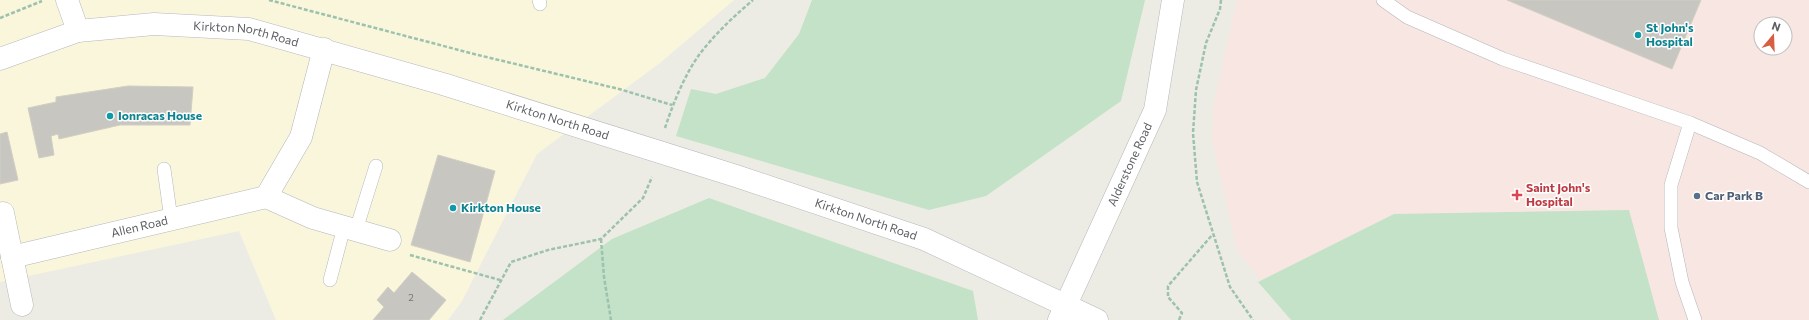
<svg xmlns="http://www.w3.org/2000/svg" width="1809" height="320" font-family="Commissioner,sans-serif">
<rect width="100%" height="100%" fill="#edece4"/>
<!-- commercial -->
<polygon fill="#faf6dc" points="0,0 734,0 660,63 537,154 462,301 448,320 276,320 239,231 0,282"/>
<!-- medical -->
<path fill="#f8e6e2" fill-rule="evenodd" d="M 1237,0 L 1809,0 L 1809,320 L 1295,320 L 1237,251 L 1212,139 L 1213,106 ZM 1761,24 L 1785,24 L 1785,48 L 1761,48 Z"/>
<!-- green -->
<g fill="#c3e2c7">
<polygon points="812,0 1145,0 1121,101 986,196 929,210 676,136 691,89 716,94 765,78 799,34"/>
<polygon points="709,198 973,291 978,320 503,320 612,239"/>
<polygon points="1629,210 1659,320 1291,320 1258,282 1394,214"/>
</g>
<!-- building -->
<g fill="#c8c6c1" stroke="#d1cec3">
<polygon points="1507,0 1701,0 1672,69"/>
<polygon points="128,86 193,87 190,125 120,125 59,139 58,134 51,136 54,155 39,158 28,108 56,102 56,97"/>
<polygon points="7,132 18,180 0,184 0,134"/>
<polygon points="438,155 495,171 470,262 411,245"/>
<polygon points="412,272 446,300 429,320 373,320 384,307 377,300 388,287 394,293"/>
</g>
<g fill="none" stroke-linecap="round" stroke-linejoin="round">
<defs>
<g id="service">
<polyline points="539,0 540,4"/>
<polyline points="1383,0 1407,17 1503,59 1690,123 1760,153 1809,182"/>
<polyline points="1690,123 1671,185 1671,228 1682,282 1695,320"/>
<polyline points="164,169 171,219"/>
<polyline points="356,230 376,166"/>
<polyline points="330,280 344,227"/>
</g>
<g id="minor">
<polyline points="67,0 78,31"/>
<polyline points="266,197 301,137 324,49"/>
<polyline points="3,213 22,305"/>
<path id="s1" d="M 12,257 L 266,197 L 313,218 L 390,240"/>
</g>
<g id="tertiary">
<path id="s2" d="M 1059,320 L 1155,110 L 1173,0"/>
</g>
<g id="secondary">
<path id="s3" d="M 0,59 L 78,31 L 154,24 L 249,29 L 443,84 L 736,176 L 924,239 L 1097,320"/>
</g>
</defs>
<!-- service casing -->
<use href="#service" stroke="#b4b6ba" stroke-width="14"/>
<!-- minor casing -->
<use href="#minor" stroke="#b4b6ba" stroke-width="23"/>
<!-- tertiary casing -->
<use href="#tertiary" stroke="#b4b6ba" stroke-width="23"/>
<!-- secondary casing -->
<use href="#secondary" stroke="#b6b7bd" stroke-width="23"/>
<!-- path -->
<g stroke="#9dc2ac" stroke-width="2.5" stroke-dasharray="4 2" stroke-linecap="butt">
<polyline points="269,0 474,54 619,89 672,105"/>
<polyline points="1221,0 1220,9 1206,43 1196,90 1193,133 1197,182 1230,287 1253,320"/>
<polyline points="0,18 42,1"/>
<path d="M 665,128 C 672,106 685,74 699,55 C 714,35 733,17 753,0"/>
<polyline points="601,239 604,277 611,320"/>
<polyline points="410,255 500,280"/>
<polyline points="480,320 511,262 548,250 601,239 643,198 652,177"/>
<polyline points="1179,320 1182,313 1168,297 1168,286 1213,234"/>
</g>
<!-- service -->
<use href="#service" stroke="#fff" stroke-width="13"/>
<!-- minor -->
<use href="#minor" stroke="#fff" stroke-width="22"/>
<!-- tertiary -->
<use href="#tertiary" stroke="#fff" stroke-width="22"/>
<!-- secondary -->
<use href="#secondary" stroke="#fff" stroke-width="22"/>
</g>
<!-- markers -->
<g fill="#0f9aa8" stroke="#fff" stroke-width="1.5">
<circle cx="1638" cy="35" r="4"/>
<circle cx="110" cy="116" r="4"/>
<circle cx="453" cy="208" r="4"/>
</g>
<path fill="#e0444e" stroke="#fff" stroke-width="1.5" d="M1515 189h4v4h4v4h-4v4h-4v-4h-4v-4h4z"/>
<circle fill="#5c6f8a" stroke="#fff" stroke-width="1.5" cx="1697" cy="196" r="4"/>
<g text-anchor="middle" stroke-width="3" stroke-linejoin="round" paint-order="stroke">
<!-- number labels -->
<g font-size="10" fill="#77787a">
<text x="411" y="301">2</text>
</g>
<!-- culture labels -->
<g font-size="12" font-weight="bold" fill="#0d838f" stroke="#fff" text-anchor="start">
<text x="1646" y="32">St John's<tspan x="1646" dy="14">Hospital</tspan></text>
<text x="118" y="120">Ionracas House</text>
<text x="461" y="212">Kirkton House</text>
</g>
<!-- street labels -->
<g font-size="12" fill="#5c5e63" stroke="#fff">
<text dy="4" stroke="none"><textPath href="#s3" startOffset="252">Kirkton North Road</textPath></text>
<text dy="4" stroke="none"><textPath href="#s3" startOffset="576">Kirkton North Road</textPath></text>
<text dy="4" stroke="none"><textPath href="#s2" startOffset="171">Alderstone Road</textPath></text>
<text dy="4" stroke="none"><textPath href="#s3" startOffset="900">Kirkton North Road</textPath></text>
<text dy="4" stroke="none"><textPath href="#s1" startOffset="131">Allen Road</textPath></text>
</g>
<!-- health labels -->
<g font-size="12" font-weight="bold" fill="#be3a42" stroke="#fff" text-anchor="start">
<text x="1526" y="192">Saint John's<tspan x="1526" dy="14">Hospital</tspan></text>
</g>
<!-- service labels -->
<g font-size="12" font-weight="bold" fill="#4e5e75" stroke="#fff" text-anchor="start">
<text x="1705" y="200">Car Park B</text>
</g>
</g>
<!-- north arrow -->
<g transform="translate(1773 36) rotate(19)"><circle r="19" fill="#ffffff" stroke="#bebfc1"/>
<path d="M0-3L7 15L0 10L-7 15Z" fill="#d65e41"/>
<text y="-6" font-size="11" font-weight="bold" text-anchor="middle" fill="#5c5e63">N</text>
</g>
</svg>
